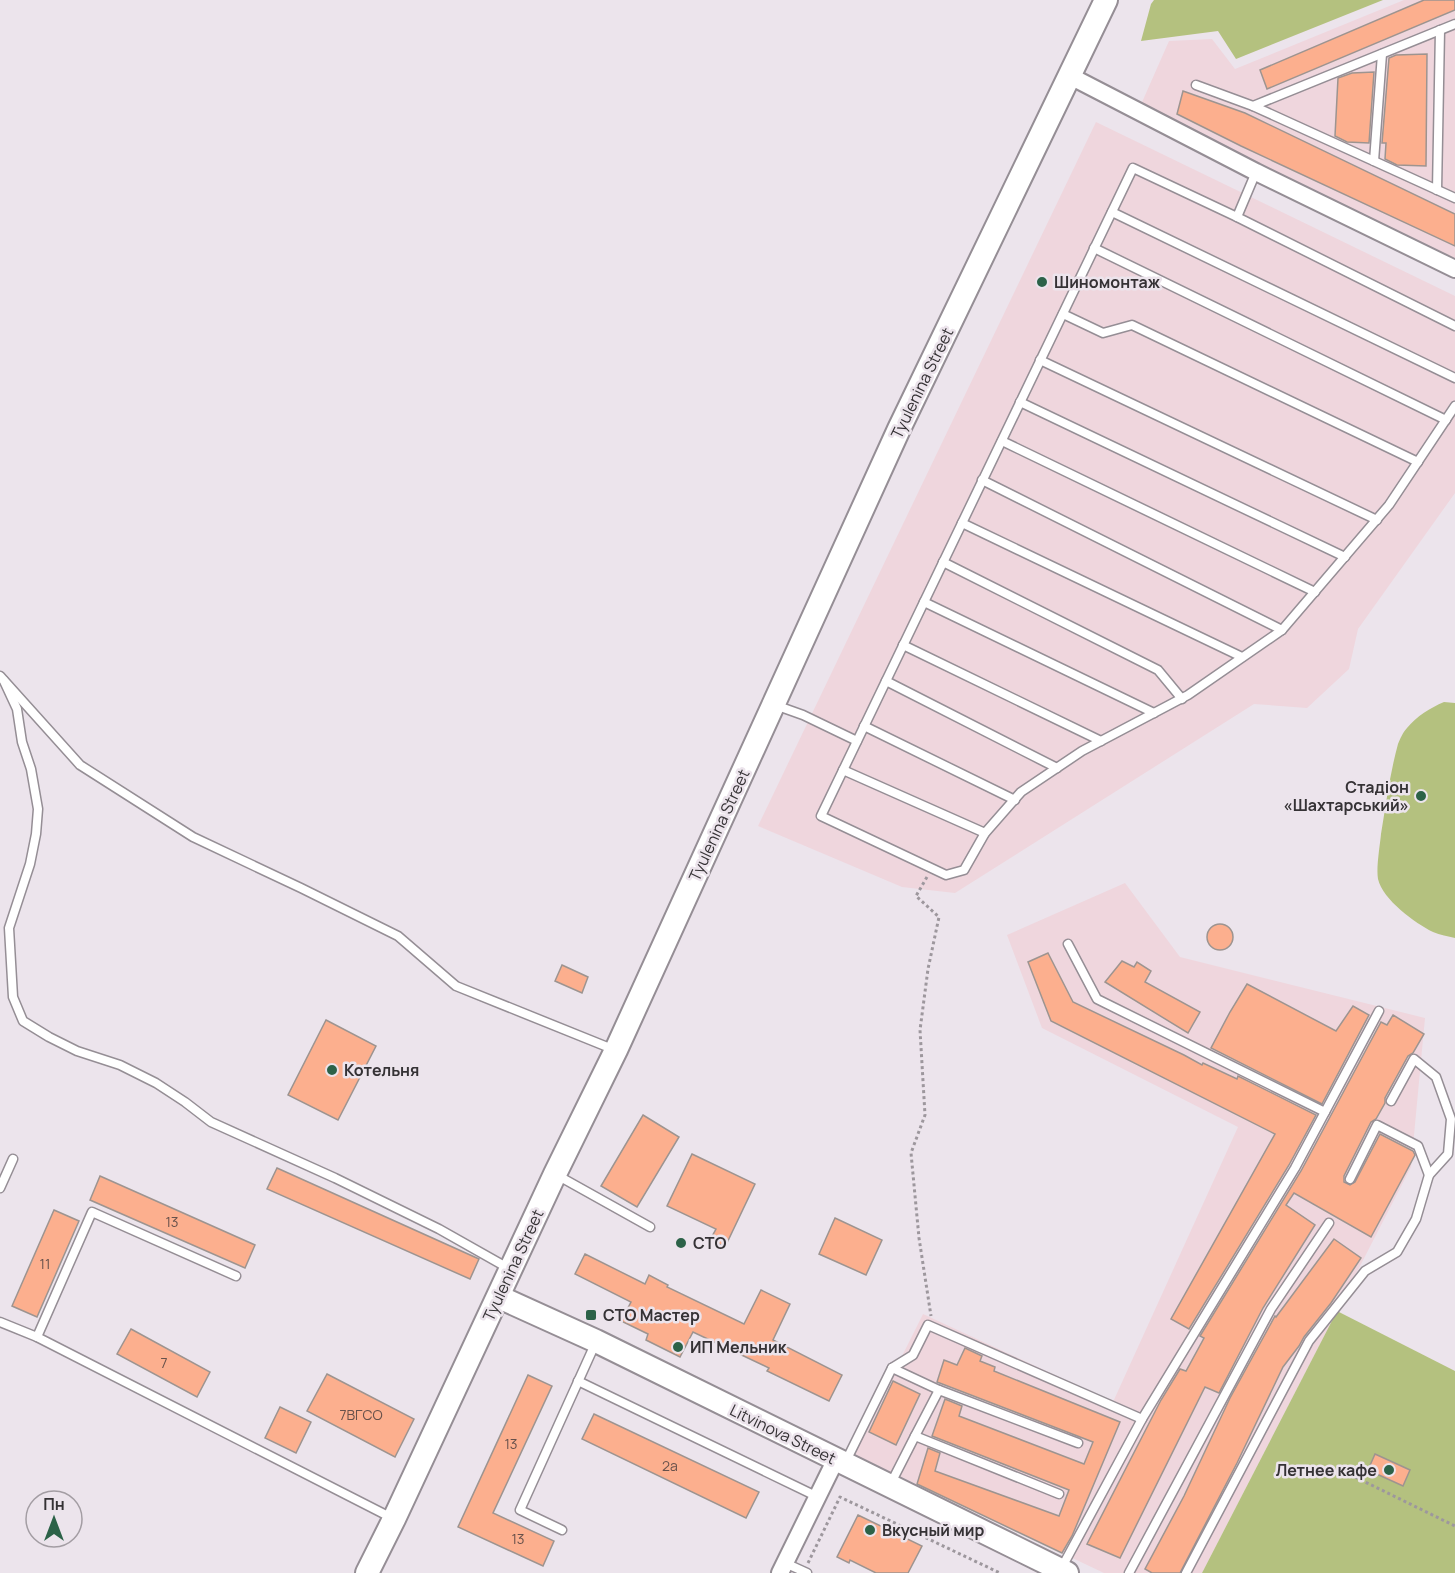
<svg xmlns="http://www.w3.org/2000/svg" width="1455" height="1573" font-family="Manrope,sans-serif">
<rect width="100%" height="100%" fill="#ece4ec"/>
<!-- industrial -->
<g fill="#efd6dd">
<polygon points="1404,0 1455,0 1455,261 1139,109 1169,41 1212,39 1235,69"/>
<polygon points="1096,122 1455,296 1455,493 1358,629 1349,669 1307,708 1254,704 955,893 902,887 758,826"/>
<polygon points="1125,883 1180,957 1425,1018 1411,1167 1202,1573 1104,1573 853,1454 923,1314 1113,1402 1238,1127 1042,1028 1007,935"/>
</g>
<!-- green -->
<g fill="#b4c17f">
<polygon points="1154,0 1383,0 1236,59 1218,31 1141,41 1151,4"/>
<path d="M 1444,702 L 1455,703 L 1455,938 C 1448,936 1440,935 1433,932 C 1415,923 1383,900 1378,879 C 1376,868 1380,845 1381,834 C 1386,804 1390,773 1398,744 C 1400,739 1403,732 1407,728 C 1417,716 1430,708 1444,702 Z"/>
<polygon points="1337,1311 1455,1371 1455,1573 1202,1573"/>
</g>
<!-- building -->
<g fill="#fcaf8e" stroke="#9d9490" stroke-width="1.5">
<polygon points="1424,0 1455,0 1455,10 1267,89 1260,70"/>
<polygon points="1427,54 1426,166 1397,165 1385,159 1386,143 1382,143 1389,58 1396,55"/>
<polygon points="1374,72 1369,143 1347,142 1335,136 1338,78 1352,73"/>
<polygon points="1183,91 1245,113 1455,214 1455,246 1241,146 1177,114"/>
<circle cx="1220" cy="937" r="13"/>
<polygon points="1048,953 1073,1002 1184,1055 1202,1065 1203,1063 1237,1079 1238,1076 1316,1115 1289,1165 1189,1329 1171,1319 1275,1134 1051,1021 1028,962"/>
<polygon points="1122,961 1134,967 1137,962 1151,971 1145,982 1200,1012 1188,1033 1105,982"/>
<polygon points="562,965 588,977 582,993 555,981"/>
<polygon points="1247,984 1336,1031 1353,1006 1369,1015 1322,1104 1211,1048 1230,1012"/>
<polygon points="1393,1015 1424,1034 1413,1053 1408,1056 1385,1098 1385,1103 1376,1119 1371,1122 1344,1176 1344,1182 1350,1185 1355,1182 1380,1134 1413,1151 1415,1155 1371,1237 1294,1193 1286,1205 1315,1225 1263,1308 1219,1393 1205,1387 1120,1558 1087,1544 1161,1400 1180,1369 1186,1371 1204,1338 1200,1336 1301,1171 1381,1022 1387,1025"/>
<polygon points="326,1020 376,1046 338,1120 288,1095"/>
<polygon points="643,1115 679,1137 637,1207 601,1186"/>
<polygon points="692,1154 755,1184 725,1247 710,1240 716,1229 667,1206"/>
<polygon points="277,1168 479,1259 470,1279 267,1189"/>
<polygon points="100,1176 255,1245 245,1268 90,1200"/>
<polygon points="54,1210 79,1221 37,1317 12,1306"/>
<polygon points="835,1218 882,1240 866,1275 819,1254"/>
<polygon points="1334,1239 1361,1258 1331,1303 1304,1337 1299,1346 1283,1367 1237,1463 1180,1573 1152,1573 1145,1569 1184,1496 1230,1398 1275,1316 1276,1317"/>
<polygon points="585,1254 645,1284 649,1275 668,1285 667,1287 744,1324 761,1290 790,1304 773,1340 842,1375 829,1401 767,1371 769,1368 693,1332 680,1357 646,1340 648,1334 621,1321 631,1302 575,1274"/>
<polygon points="131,1329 210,1372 197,1397 117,1354"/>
<polygon points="965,1348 982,1356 980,1361 995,1367 994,1371 1120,1422 1072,1536 1062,1553 917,1484 928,1448 940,1453 935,1471 1059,1516 1069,1490 932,1436 945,1399 962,1406 959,1416 1084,1464 1093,1442 937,1382 944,1360 957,1365"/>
<polygon points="327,1374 414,1419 395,1457 307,1411"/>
<polygon points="528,1375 552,1386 493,1513 554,1541 543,1566 458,1527"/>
<polygon points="893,1381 920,1394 896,1445 869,1432"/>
<polygon points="280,1407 311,1422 296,1453 265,1438"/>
<polygon points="594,1414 759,1492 746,1518 582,1439"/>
<polygon points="1375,1454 1410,1470 1403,1486 1368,1470"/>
<polygon points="858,1515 922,1546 908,1573 876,1573 850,1560 849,1563 837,1557"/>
</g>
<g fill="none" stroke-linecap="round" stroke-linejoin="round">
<defs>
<g id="lane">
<polyline points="1455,24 1253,106 1455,198"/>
<polyline points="1196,85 1253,106"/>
<polyline points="1374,161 1382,54"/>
<polyline points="1437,190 1440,30"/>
<polyline points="1112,212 1455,378"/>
<polyline points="1237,217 1256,172"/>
<polyline points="1094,248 1446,420"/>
<polyline points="1063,314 1103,333 1132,325 1418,462"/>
<polyline points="1455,326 1237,217 1133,168 821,816 946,875 964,870 985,833 1021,792 1082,751 1188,695 1282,630 1389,505 1455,406"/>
<polyline points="1040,360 1377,520"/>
<polyline points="1020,402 1345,557"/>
<polyline points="1002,441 1315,592"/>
<polyline points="982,480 1282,630"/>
<polyline points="962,523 1242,657"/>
<polyline points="943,562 1158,670 1182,699"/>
<polyline points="924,602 1154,713"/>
<polyline points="903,645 1101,741"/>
<polyline points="0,676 80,765 193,837 301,888 398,936 456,986 615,1050"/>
<polyline points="4,681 17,709 22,742 31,769 38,809 36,834 30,864 9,928 13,997 23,1021 49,1037 77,1051 120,1065 156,1083 185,1102 211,1122 335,1178 439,1229 508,1268"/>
<polyline points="886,681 1057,768"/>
<polyline points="775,705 803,715 857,741"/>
<polyline points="864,726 1015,800"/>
<polyline points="843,770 985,833"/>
<polyline points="1068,944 1097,999 1325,1112"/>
<polyline points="1391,1101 1414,1059 1436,1077 1451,1119 1448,1154 1429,1175"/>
<polyline points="555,1174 650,1227"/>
<polyline points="0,1188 13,1159"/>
<polyline points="236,1276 92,1212 37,1337 394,1519"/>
<polyline points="0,1322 37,1337"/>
<polyline points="892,1368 939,1390"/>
<polyline points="578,1381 818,1497"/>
<polyline points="915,1436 939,1390 1078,1443"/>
<polyline points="845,1463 892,1368 913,1355 928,1325 1142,1419"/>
<polyline points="890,1485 915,1436 1059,1494"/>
<polyline points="562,1530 520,1510 596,1342"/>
<polyline points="785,1563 807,1573"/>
<polyline points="1061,1569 1142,1419 1295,1168 1379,1011"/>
<polyline points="1129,1573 1271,1309 1329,1223"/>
<polyline points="1186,1573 1309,1341 1365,1271 1397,1252 1416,1219 1429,1175 1418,1146 1377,1125 1350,1179"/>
</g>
<g id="street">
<polyline points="1070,76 1256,172 1455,269"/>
<polyline points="780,1573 836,1459"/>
</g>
<g id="secondary">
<polyline points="499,1297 596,1341 1067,1573"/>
<polyline points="367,1573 394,1519 555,1174 616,1050 899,429 1106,0"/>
</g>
</defs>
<!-- lane casing -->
<use href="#lane" stroke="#958e95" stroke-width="11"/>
<!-- street casing -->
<use href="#street" stroke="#958e95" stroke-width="20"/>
<!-- secondary casing -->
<use href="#secondary" stroke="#958e95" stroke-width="26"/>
<!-- path -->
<g stroke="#9d979d" stroke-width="3" stroke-dasharray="3 3" stroke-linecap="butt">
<polyline points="927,877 916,896 939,917 928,969 920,1030 925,1115 911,1153 919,1238 931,1316"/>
<polyline points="1355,1477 1455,1526"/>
<polyline points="808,1563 840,1497 1000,1573"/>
</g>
<!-- lane -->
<use href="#lane" stroke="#fff" stroke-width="8"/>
<!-- street -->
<use href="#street" stroke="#fff" stroke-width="16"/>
<!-- secondary -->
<use href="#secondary" stroke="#fff" stroke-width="22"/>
</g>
<!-- markers -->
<g fill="#2c6248" stroke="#ece4ec" stroke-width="2">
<circle cx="1042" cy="282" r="6"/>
<circle cx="1421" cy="796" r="6"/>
<circle cx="332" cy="1070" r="6"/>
<circle cx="681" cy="1243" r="6"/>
<rect x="585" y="1309" width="12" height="12" rx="3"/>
<circle cx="678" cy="1347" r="6"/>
<circle cx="1389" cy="1470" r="6"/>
<circle cx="870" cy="1530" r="6"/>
</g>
<g text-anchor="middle" stroke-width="5" stroke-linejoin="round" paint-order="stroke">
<!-- number labels -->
<g font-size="14" fill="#67514b">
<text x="172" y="1227">13</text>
<text x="45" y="1269">11</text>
<text x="164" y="1368">7</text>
<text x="361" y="1420">7ВГСО</text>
<text x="511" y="1449">13</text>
<text x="670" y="1471">2а</text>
<text x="518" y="1544">13</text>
</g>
<!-- poi labels -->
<g font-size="16" font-weight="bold" fill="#353235" stroke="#ece4ec" text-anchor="start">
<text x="1054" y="288">Шиномонтаж</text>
<text x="1409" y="793" text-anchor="end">Стадіон<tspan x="1409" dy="18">«Шахтарський»</tspan></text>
<text x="344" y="1076">Котельня</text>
<text x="693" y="1249">СТО</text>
<text x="603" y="1321">СТО Мастер</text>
<text x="690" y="1353">ИП Мельник</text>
<text x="1377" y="1476" text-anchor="end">Летнее кафе</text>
<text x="882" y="1536">Вкусный мир</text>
</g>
<!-- street labels -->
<g font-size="16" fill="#353235" stroke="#ece4ec">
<text transform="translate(922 383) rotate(-64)" y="6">Tyulenina Street</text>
<text transform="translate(719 825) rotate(-65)" y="6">Tyulenina Street</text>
<text transform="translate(513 1265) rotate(-65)" y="6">Tyulenina Street</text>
<text transform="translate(783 1434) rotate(26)" y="6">Litvinova Street</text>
</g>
</g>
<!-- north arrow -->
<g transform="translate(54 1519)"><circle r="28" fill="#ece4ec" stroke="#a39da3" stroke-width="1.5"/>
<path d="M0-4.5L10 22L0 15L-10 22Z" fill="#2c6248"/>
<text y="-9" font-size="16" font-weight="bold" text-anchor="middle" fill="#353235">Пн</text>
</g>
</svg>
